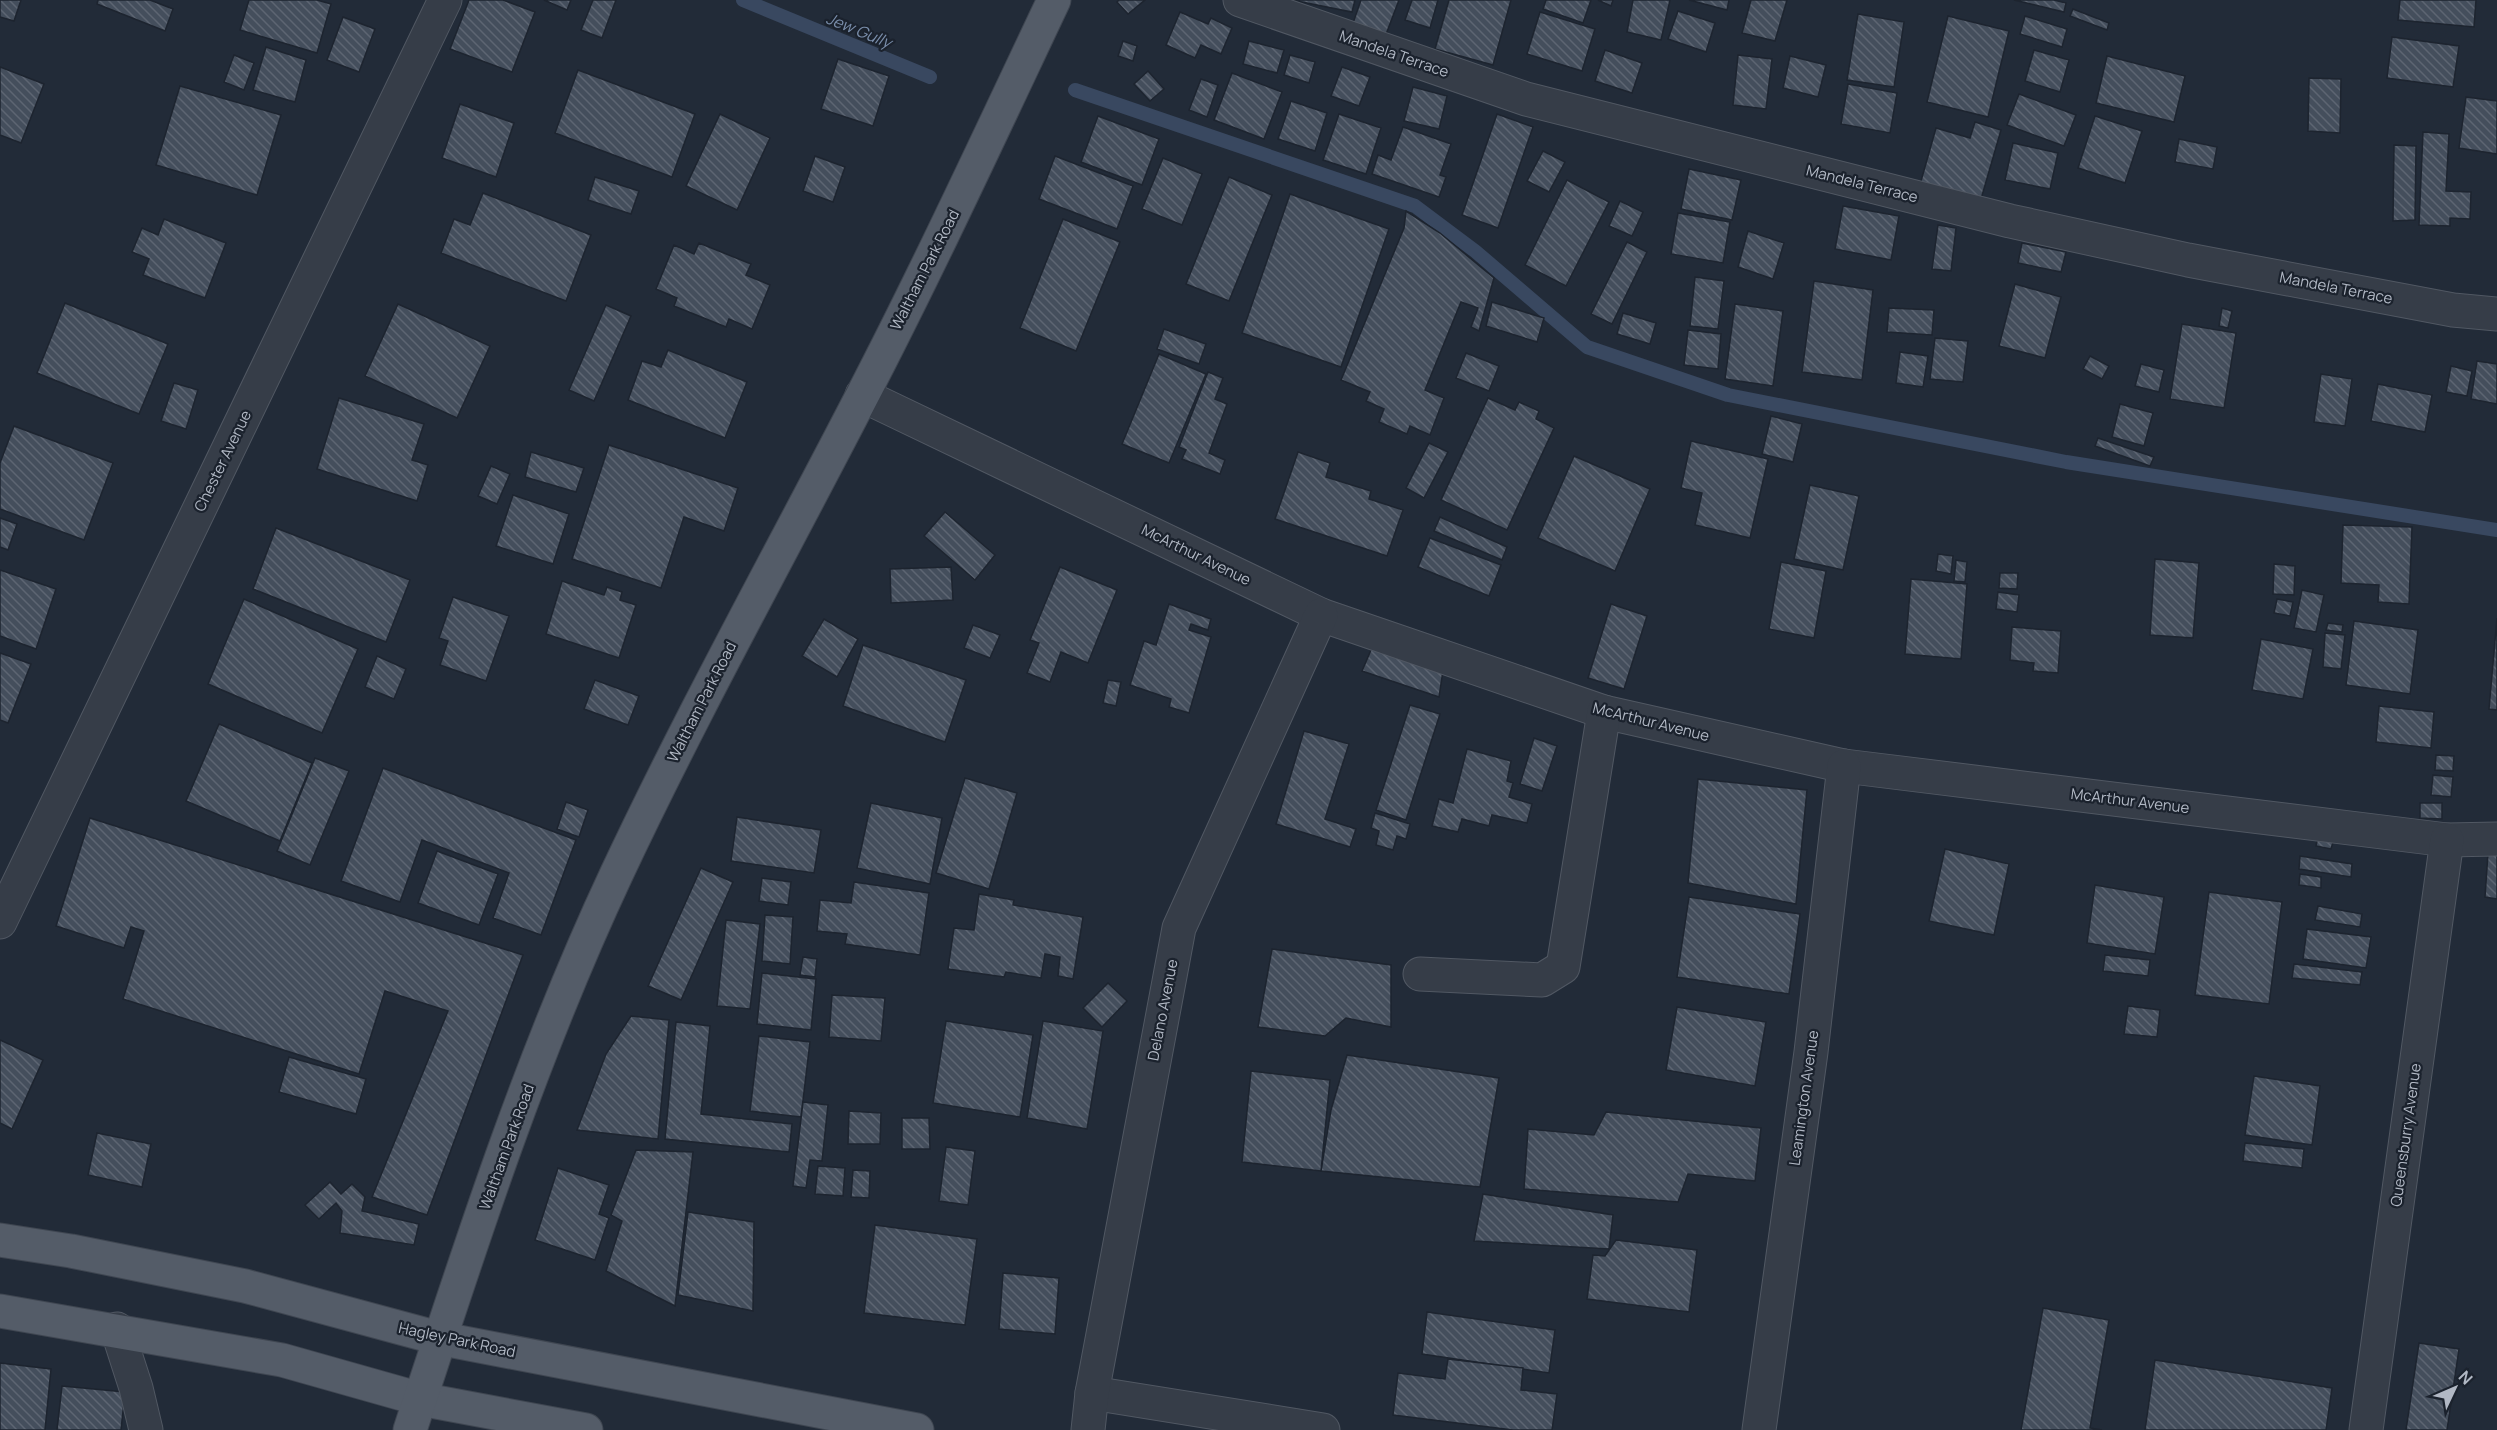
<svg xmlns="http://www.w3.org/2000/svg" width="2497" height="1430" font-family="Manrope,sans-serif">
<defs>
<pattern id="building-back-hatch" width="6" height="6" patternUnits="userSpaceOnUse" patternTransform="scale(1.5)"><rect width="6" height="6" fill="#444e5c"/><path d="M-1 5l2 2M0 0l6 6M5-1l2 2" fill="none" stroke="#5d6572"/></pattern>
</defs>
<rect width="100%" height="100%" fill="#222b38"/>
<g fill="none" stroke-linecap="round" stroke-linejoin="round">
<!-- stream -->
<g stroke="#394860" stroke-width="14">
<polyline points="743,0 930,77"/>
<polyline points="1075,90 1415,206 1475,251 1587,347 1728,395 2066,462 2497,530"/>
</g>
</g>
<!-- building -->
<g fill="url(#building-back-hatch)" stroke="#1d242f" stroke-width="1.5">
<polygon points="0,0 21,0 14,21 0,17"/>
<polygon points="98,0 150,0 173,9 165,31 97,4"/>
<polygon points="249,0 317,0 331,4 317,53 240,30"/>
<polygon points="469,0 503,0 535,12 512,72 450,49"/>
<polygon points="544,0 571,0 567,10"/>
<polygon points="593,0 616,0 602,38 581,30"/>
<polygon points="1119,0 1145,0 1128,14 1117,2"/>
<polygon points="1292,0 1355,0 1352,12"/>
<polygon points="1361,0 1399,0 1385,37 1352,26"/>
<polygon points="1412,0 1438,0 1430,28 1405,20"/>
<polygon points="1449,0 1511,0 1493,65 1435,49"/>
<polygon points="1546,0 1591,0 1583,23 1543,9"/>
<polygon points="1598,0 1613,0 1611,6"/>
<polygon points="1633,0 1670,0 1661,40 1627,32"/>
<polygon points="1689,0 1729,0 1727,10"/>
<polygon points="1751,0 1787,0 1775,41 1742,33"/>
<polygon points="2014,0 2054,0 2066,3 2064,12"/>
<polygon points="2400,0 2476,0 2474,27 2398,20"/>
<polygon points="2073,9 2109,23 2107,30 2070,16"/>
<polygon points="1678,11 1715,23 1706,52 1668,39"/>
<polygon points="1180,12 1208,24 1211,18 1232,28 1221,54 1201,45 1195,58 1166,45"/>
<polygon points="1540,12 1595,29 1582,71 1527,54"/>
<polygon points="1858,14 1904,22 1894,87 1847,80"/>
<polygon points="1948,16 2009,31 1988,117 1927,102"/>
<polygon points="2025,16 2067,29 2062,47 2020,34"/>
<polygon points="343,17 375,29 359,72 327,60"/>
<polygon points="2392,37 2459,46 2453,87 2387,78"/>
<polygon points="1123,41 1137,46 1133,61 1118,56"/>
<polygon points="1249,41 1284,50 1277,73 1243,64"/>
<polygon points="266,47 306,60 295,102 253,90"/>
<polygon points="1605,50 1642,63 1632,93 1595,81"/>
<polygon points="2034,50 2069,60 2060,92 2025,81"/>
<polygon points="234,55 254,63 244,90 224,82"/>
<polygon points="1290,55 1315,62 1309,83 1284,75"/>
<polygon points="1738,55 1772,59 1766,109 1733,105"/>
<polygon points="1790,56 1826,65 1818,97 1783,88"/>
<polygon points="2107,56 2185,76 2174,122 2096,103"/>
<polygon points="838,59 889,76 873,126 821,109"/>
<polygon points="0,67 44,84 21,143 0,135"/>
<polygon points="1342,67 1370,77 1359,106 1331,96"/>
<polygon points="578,70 695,114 672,177 555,133"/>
<polygon points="1148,71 1164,89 1150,101 1134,84"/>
<polygon points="1232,73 1282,92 1264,139 1214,120"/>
<polygon points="2309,78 2341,79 2340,133 2308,131"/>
<polygon points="1201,79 1218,85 1207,117 1189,110"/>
<polygon points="1848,84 1897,93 1890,133 1841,124"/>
<polygon points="180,86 281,115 257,195 156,165"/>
<polygon points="1413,87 1447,96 1439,129 1404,121"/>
<polygon points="2019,94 2076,115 2064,146 2007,125"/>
<polygon points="2466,97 2497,101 2497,154 2459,148"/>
<polygon points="1291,101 1327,113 1315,151 1278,139"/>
<polygon points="460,104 514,123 496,177 442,158"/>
<polygon points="720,114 770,138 737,210 686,186"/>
<polygon points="1339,114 1381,128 1366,174 1323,160"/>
<polygon points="1497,114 1533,127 1498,228 1462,215"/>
<polygon points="1098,116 1159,139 1142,185 1081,162"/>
<polygon points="2095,116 2142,131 2125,183 2078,168"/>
<polygon points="1975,122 2001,130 1979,206 1919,188 1936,128 1970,138"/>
<polygon points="1403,127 1451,144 1440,175 1446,177 1439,197 1372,174 1378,155 1391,160"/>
<polygon points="2423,132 2449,134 2446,191 2471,192 2470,219 2450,218 2450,226 2419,225"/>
<polygon points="2179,139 2217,147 2213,169 2175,162"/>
<polygon points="2013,143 2058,153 2050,189 2005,180"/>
<polygon points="2394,145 2416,146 2415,220 2393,221"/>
<polygon points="1543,151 1565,162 1549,192 1527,181"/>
<polygon points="815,156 845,167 833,202 803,191"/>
<polygon points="1055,156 1133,186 1117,229 1039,199"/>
<polygon points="1163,158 1202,174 1182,225 1142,209"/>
<polygon points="1689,169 1741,180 1732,220 1681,209"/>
<polygon points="595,177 639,191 631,214 588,200"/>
<polygon points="1229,177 1272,195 1229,301 1186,284"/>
<polygon points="1567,180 1609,202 1566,286 1525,265"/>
<polygon points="483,193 591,235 566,301 441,253 454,219 470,225"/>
<polygon points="1290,194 1389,229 1341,367 1242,333"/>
<polygon points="1620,201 1643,212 1632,236 1609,226"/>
<polygon points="1843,206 1899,216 1891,260 1835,249"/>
<polygon points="1406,211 1440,233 1494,278 1479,331 1471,327 1478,308 1461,302 1425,390 1444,398 1430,435 1410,426 1407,434 1379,422 1384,409 1366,401 1370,392 1341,380 1404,228"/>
<polygon points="1678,213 1730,222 1723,263 1671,254"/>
<polygon points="164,219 226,243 205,298 143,275 149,259 132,252 142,228 158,235"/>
<polygon points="1063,219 1120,242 1076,351 1020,328"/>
<polygon points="1938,225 1956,228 1951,271 1932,269"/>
<polygon points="1748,231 1784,243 1773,279 1738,267"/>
<polygon points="1627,242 1647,252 1612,324 1591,314"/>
<polygon points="699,243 751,264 746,275 770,285 752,329 729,319 726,327 674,306 677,298 656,289 674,245 694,254"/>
<polygon points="2022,243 2066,252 2061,272 2018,263"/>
<polygon points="1695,277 1724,281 1718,329 1690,326"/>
<polygon points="1814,281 1873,290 1862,380 1802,372"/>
<polygon points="2015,284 2061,297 2045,358 1999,346"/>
<polygon points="1492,302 1544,318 1537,342 1486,326"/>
<polygon points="65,303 168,344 139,414 37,373"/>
<polygon points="398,304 490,346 457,418 365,376"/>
<polygon points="1735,304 1783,311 1773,386 1725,379"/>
<polygon points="606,305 631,316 594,401 569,390"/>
<polygon points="1889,308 1934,310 1932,335 1887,332"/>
<polygon points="2222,308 2232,311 2228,328 2219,326"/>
<polygon points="1623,313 1656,323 1650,344 1617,334"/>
<polygon points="2182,324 2236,333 2224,408 2170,399"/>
<polygon points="1164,329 1206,344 1199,364 1157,349"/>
<polygon points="1688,330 1721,334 1718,369 1684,365"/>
<polygon points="1935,338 1968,341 1963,382 1930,379"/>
<polygon points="668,350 747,382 725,438 628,400 642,361 661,367"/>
<polygon points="1900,352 1928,356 1923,387 1896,383"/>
<polygon points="1466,353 1499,366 1489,391 1456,378"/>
<polygon points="1159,354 1206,374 1169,463 1122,444"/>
<polygon points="2090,356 2109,366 2102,379 2083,369"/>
<polygon points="2477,361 2497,364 2497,404 2471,399"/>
<polygon points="2141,364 2164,370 2159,392 2135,386"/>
<polygon points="2451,366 2472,371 2467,396 2446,392"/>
<polygon points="1208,372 1223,378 1215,399 1227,404 1209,453 1225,460 1220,474 1182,459 1186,450 1179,447"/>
<polygon points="2321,374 2352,379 2345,426 2314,422"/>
<polygon points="174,383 198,390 186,429 161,421"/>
<polygon points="2378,384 2432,395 2425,432 2371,421"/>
<polygon points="339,398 424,424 412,460 428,465 417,501 317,469"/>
<polygon points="1488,398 1515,410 1519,402 1539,411 1536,419 1554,428 1507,530 1441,500"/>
<polygon points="2120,404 2153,413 2144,446 2112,437"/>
<polygon points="1771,416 1802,424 1793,462 1762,454"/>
<polygon points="14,426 113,463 84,540 0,509 0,463"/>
<polygon points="2098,438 2154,457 2150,466 2095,446"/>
<polygon points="1691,441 1768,459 1750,538 1695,525 1702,493 1681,488"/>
<polygon points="1429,443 1448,452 1424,498 1406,488"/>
<polygon points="609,445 738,488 724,531 684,517 661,588 572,559"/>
<polygon points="531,452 584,468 576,492 525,477"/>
<polygon points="1298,452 1330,463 1326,477 1371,491 1369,499 1403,510 1387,556 1275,519"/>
<polygon points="1574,456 1650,489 1615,571 1538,538"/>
<polygon points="491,466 510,474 497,504 478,496"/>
<polygon points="1810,485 1859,496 1843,570 1794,559"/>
<polygon points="513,495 569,514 553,564 496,546"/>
<polygon points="945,512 995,555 975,580 924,536"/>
<polygon points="1440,517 1507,547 1502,560 1434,531"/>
<polygon points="0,518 17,524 8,550 0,547"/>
<polygon points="2343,525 2412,527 2409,604 2378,602 2379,585 2341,583"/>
<polygon points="276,528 410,580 386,642 253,589"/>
<polygon points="1430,538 1501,565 1489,596 1418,567"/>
<polygon points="1938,554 1953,556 1951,574 1936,571"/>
<polygon points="2155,559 2199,563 2193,638 2150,635"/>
<polygon points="1956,560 1967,562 1965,582 1954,581"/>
<polygon points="1781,562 1826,571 1814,638 1769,629"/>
<polygon points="2274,564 2295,566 2294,595 2273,594"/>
<polygon points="951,567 953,600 891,603 890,569"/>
<polygon points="1060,567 1117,590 1088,663 1061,652 1050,682 1027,673 1039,643 1030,640"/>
<polygon points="0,570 56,589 36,649 0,636"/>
<polygon points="2000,573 2018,573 2017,589 1999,588"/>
<polygon points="1911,579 1967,584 1961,659 1905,654"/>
<polygon points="562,581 604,595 607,587 622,592 620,600 636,605 619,658 546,634"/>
<polygon points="2302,590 2324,595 2316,632 2294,628"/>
<polygon points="1998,592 2019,595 2017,612 1996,609"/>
<polygon points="453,597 509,616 486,681 440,665 448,641 439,638"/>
<polygon points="244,599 358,649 322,733 208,684"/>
<polygon points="2277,599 2293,602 2290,616 2274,613"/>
<polygon points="1169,604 1211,619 1208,630 1191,624 1189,630 1211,637 1189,713 1169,707 1171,699 1130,685 1144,641 1156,645"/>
<polygon points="1611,604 1647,616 1624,689 1588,678"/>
<polygon points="2497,618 2497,710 2489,709"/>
<polygon points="824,619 858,639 837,677 802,656"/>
<polygon points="2354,621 2418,630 2410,694 2346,685"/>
<polygon points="2328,623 2343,625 2342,632 2326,630"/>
<polygon points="973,625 1000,635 990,658 964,648"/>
<polygon points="2012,627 2061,631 2058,673 2033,671 2034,663 2010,660"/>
<polygon points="2325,633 2345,635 2341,669 2323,667"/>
<polygon points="2261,639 2313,649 2303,699 2252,690"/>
<polygon points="1374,643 1444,664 1439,697 1362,671"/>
<polygon points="863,645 966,680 945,742 843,706"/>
<polygon points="0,653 31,664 8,723 0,720"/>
<polygon points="377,656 406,669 394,699 365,687"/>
<polygon points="595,680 639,696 628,725 584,709"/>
<polygon points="1108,680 1121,682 1116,706 1103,703"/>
<polygon points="1410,705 1440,714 1406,820 1376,810"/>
<polygon points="2379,706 2434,712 2431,748 2376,742"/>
<polygon points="219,724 312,763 280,841 186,801"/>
<polygon points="1304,731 1349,744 1325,819 1356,829 1350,847 1276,824"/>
<polygon points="1534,738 1557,746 1542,791 1520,784"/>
<polygon points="1467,749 1511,761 1507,781 1513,783 1509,797 1532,804 1527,823 1492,815 1489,826 1462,819 1458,832 1432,826 1439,799 1453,803"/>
<polygon points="2436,755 2454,756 2453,771 2435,770"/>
<polygon points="315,758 349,771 310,865 277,851"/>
<polygon points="383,768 576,840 541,935 493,918 509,873 422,840 400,902 341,881"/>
<polygon points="2433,775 2453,777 2451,797 2431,795"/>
<polygon points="965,778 1017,793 989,889 936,873"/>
<polygon points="1698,779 1807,790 1796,904 1688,883"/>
<polygon points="566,802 588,810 579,837 557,829"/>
<polygon points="871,803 942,818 930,884 857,868"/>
<polygon points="2420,803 2442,803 2442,819 2420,818"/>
<polygon points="1375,813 1410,824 1406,839 1397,836 1393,850 1376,845 1379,831 1371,828"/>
<polygon points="737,817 821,830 814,873 731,861"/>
<polygon points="90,818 523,955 427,1215 372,1197 448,1011 385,991 359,1074 123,999 144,931 131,927 124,948 56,926"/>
<polygon points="2318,835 2334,839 2331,849 2316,846"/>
<polygon points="1945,849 2009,864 1994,935 1929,921"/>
<polygon points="437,851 498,874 479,925 418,903"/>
<polygon points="2488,853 2497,854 2497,899 2485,897"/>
<polygon points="2300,856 2352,864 2351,877 2299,869"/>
<polygon points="701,868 733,882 681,1000 648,986"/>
<polygon points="2300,874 2321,877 2321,888 2299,885"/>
<polygon points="762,878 791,882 788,905 759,901"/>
<polygon points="854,882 929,893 920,955 845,944 847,934 817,931 820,900 851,903"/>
<polygon points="2095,885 2164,897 2155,954 2087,943"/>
<polygon points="2209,892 2282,902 2269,1004 2195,995"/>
<polygon points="979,894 1014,900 1013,905 1083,917 1073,979 1058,976 1060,957 1045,954 1041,978 1006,972 1004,977 948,969 954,928 974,930"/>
<polygon points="1689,897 1800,914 1789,994 1677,977"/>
<polygon points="2318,906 2362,914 2360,927 2315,920"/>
<polygon points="765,915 793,917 790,964 762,961"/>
<polygon points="726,920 760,924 750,1009 717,1006"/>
<polygon points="2307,929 2371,937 2366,968 2303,959"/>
<polygon points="1272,949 1391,965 1391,1027 1346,1018 1325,1036 1258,1027"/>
<polygon points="2105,955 2150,960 2148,976 2103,971"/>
<polygon points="803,957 817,959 815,977 800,975"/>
<polygon points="2294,964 2362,972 2360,985 2292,978"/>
<polygon points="762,973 816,979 811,1030 757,1024"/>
<polygon points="1108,983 1127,1001 1102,1027 1083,1008"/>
<polygon points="832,995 885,998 881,1041 829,1037"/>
<polygon points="2128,1006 2160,1010 2157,1037 2124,1034"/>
<polygon points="1677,1007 1766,1022 1755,1086 1666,1070"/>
<polygon points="631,1016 669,1020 658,1139 577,1130 606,1054"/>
<polygon points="946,1021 1033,1035 1020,1117 933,1103"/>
<polygon points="1043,1021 1103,1031 1087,1129 1027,1118"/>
<polygon points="676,1022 710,1026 701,1114 792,1124 789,1152 665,1139"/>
<polygon points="759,1036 810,1042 801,1117 750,1111"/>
<polygon points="0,1040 43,1060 12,1129 0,1123"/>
<polygon points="1347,1055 1499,1078 1480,1187 1321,1171 1331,1110"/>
<polygon points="289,1057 366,1079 356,1114 279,1092"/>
<polygon points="1251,1071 1330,1080 1321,1171 1242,1162"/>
<polygon points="2254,1076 2320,1086 2312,1145 2245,1135"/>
<polygon points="803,1102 828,1105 822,1161 810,1160 806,1188 793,1186"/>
<polygon points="849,1111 881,1113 880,1144 848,1144"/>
<polygon points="1606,1112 1761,1128 1755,1181 1688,1174 1678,1202 1524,1189 1528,1129 1594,1135"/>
<polygon points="902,1118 929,1118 930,1149 902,1149"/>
<polygon points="97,1133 151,1144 142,1187 88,1175"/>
<polygon points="2245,1143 2304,1149 2302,1168 2243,1161"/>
<polygon points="946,1147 975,1151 968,1205 939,1201"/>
<polygon points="636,1150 693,1152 675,1306 606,1271 622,1221 611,1215"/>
<polygon points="818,1166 845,1168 843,1196 815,1194"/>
<polygon points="558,1168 609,1185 599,1214 609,1218 595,1260 535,1240"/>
<polygon points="853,1170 870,1171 869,1198 851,1197"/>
<polygon points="330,1182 341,1194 352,1184 365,1197 362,1211 419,1224 414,1245 340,1233 342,1211 336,1203 319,1219 305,1205"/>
<polygon points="1483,1194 1613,1215 1609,1249 1474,1241"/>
<polygon points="688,1212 754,1222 753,1311 678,1295"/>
<polygon points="875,1225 977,1239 965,1325 864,1313"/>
<polygon points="1616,1240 1697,1250 1689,1312 1587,1299 1593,1255 1605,1256"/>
<polygon points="1003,1273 1059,1278 1055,1334 999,1329"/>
<polygon points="2043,1308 2109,1320 2090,1428 2102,1430 2021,1430"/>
<polygon points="1427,1312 1555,1330 1549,1373 1422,1354"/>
<polygon points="2419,1343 2459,1349 2447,1430 2406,1430"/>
<polygon points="1448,1359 1523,1368 1521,1390 1557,1394 1552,1430 1513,1430 1393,1415 1398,1373 1445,1379"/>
<polygon points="2155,1360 2332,1388 2326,1430 2145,1430"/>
<polygon points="0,1363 51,1369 45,1430 0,1430"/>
<polygon points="62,1386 125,1392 121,1430 57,1430"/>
</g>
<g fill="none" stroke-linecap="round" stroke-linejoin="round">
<defs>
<g id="minor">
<polyline points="1240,0 1526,99 2010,221 2188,260 2453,310 2497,314"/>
<polyline points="862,395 1321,615 1604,712 1844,766 2447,840 2497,839"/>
<polyline points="0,922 445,0"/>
<polyline points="1420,974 1542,980 1563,967 1604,712"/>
<polyline points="117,1329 136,1388 146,1430"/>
<polyline points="1092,1393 1323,1430"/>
<polyline points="1088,1430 1092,1393 1179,928 1321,615"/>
<polyline points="1759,1430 1811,1052 1844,766"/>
<polyline points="2366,1430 2447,840"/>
</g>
<g id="major">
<polyline points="0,1240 71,1251 245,1286 438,1338 917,1430"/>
<polyline points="0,1311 282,1360 420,1399 586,1430"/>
<path d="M 410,1430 C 471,1243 532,1054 616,875 C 692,713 779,557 861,398 C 929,267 991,133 1054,0"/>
</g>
</defs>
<!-- minor casing -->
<use href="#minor" stroke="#515863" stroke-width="35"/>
<!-- major casing -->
<use href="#major" stroke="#3f4651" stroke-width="35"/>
<!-- minor -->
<use href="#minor" stroke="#363d48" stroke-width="33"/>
<!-- major -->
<use href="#major" stroke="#545c68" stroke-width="33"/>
</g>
<g text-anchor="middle" stroke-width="4.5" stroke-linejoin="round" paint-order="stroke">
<!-- street labels -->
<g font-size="15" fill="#b1b8c4" stroke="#1b222d">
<text transform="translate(1394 54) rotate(19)" y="5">Mandela Terrace</text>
<text transform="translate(1862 184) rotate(14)" y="5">Mandela Terrace</text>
<text transform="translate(925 270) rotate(-63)" y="5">Waltham Park Road</text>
<text transform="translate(2336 288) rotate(11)" y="5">Mandela Terrace</text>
<text transform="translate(223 461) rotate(-64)" y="5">Chester Avenue</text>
<text transform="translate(1196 555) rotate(26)" y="5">McArthur Avenue</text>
<text transform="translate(702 702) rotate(-63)" y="5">Waltham Park Road</text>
<text transform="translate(1651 722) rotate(14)" y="5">McArthur Avenue</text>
<text transform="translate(2130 801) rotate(7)" y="5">McArthur Avenue</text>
<text transform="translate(1163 1010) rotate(-79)" y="5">Delano Avenue</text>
<text transform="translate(1804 1098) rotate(-82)" y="5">Leamington Avenue</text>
<text transform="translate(2406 1135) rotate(-82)" y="5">Queensburry Avenue</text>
<text transform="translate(507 1147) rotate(-70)" y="5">Waltham Park Road</text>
<text transform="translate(457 1340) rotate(12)" y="5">Hagley Park Road</text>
</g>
<!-- water labels -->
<g font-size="16" font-style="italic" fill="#7a8eab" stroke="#1b222d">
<text transform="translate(859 30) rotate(22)" y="6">Jew Gully</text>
</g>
</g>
<!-- north arrow -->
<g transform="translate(2455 1388) rotate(46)" stroke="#1b222d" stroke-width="4.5" paint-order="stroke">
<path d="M0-4.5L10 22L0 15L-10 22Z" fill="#b1b8c4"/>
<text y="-9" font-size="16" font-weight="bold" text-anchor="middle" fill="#b1b8c4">N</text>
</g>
</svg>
